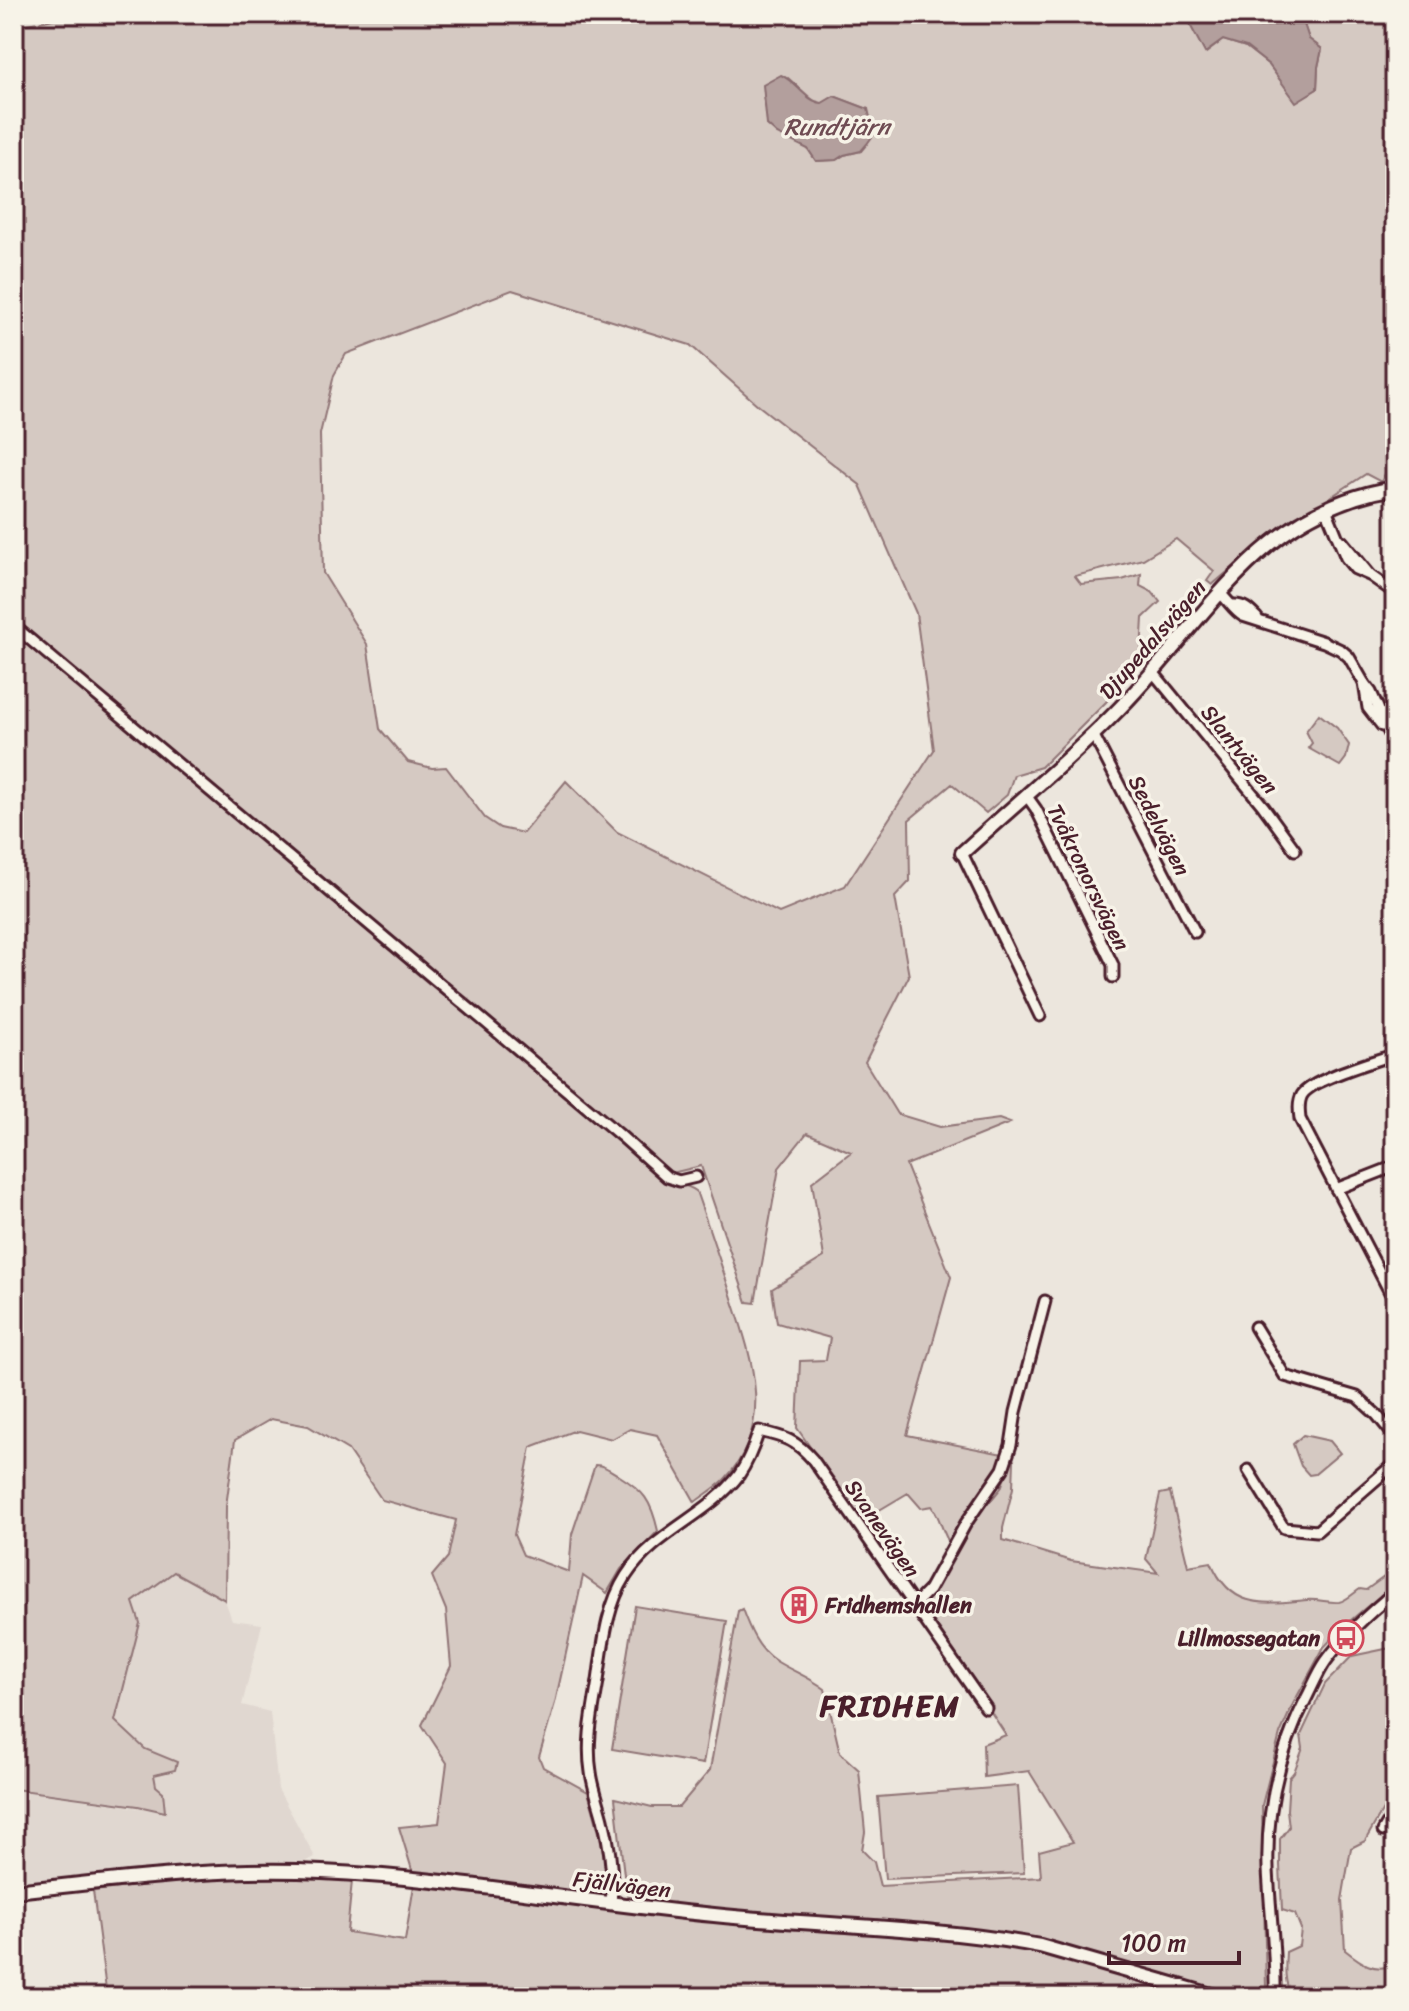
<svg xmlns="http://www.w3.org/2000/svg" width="1409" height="2011" font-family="Sriracha,sans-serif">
<rect width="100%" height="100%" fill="#ece6dd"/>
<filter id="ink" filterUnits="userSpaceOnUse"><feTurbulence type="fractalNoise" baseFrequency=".0125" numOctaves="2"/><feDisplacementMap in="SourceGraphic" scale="16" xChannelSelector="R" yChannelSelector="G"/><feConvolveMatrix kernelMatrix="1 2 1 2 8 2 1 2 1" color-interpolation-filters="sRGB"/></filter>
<g filter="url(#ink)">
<!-- built -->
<polygon fill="#e0d7d0" points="174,1572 225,1600 232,1620 262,1624 242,1705 270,1712 278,1789 315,1857 298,1865 222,1866 14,1886 14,1789 165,1812 156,1786 154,1775 176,1762 145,1749 115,1721 140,1623 133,1602"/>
<!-- green -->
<g fill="#d5c9c2" stroke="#907476" stroke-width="2" fill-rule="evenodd">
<path d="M 74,14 L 1187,14 L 1187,19 L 1206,53 L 1223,40 L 1246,47 L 1269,65 L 1296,101 L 1317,89 L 1318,67 L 1322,49 L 1309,39 L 1303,22 L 1258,27 L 1234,14 L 1376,14 L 1395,29 L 1395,468 L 1386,472 L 1381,482 L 1366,474 L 1265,540 L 1212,585 L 1207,581 L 1214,571 L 1176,539 L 1143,559 L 1075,576 L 1081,584 L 1122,580 L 1141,574 L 1140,586 L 1152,592 L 1160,602 L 1143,618 L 1141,654 L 1106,702 L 1041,767 L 1014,775 L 1007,795 L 986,813 L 952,784 L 909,820 L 910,881 L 895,897 L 909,976 L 865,1062 L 897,1114 L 940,1127 L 999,1119 L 1010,1123 L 906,1165 L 951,1277 L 907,1435 L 1003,1454 L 989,1503 L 1001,1488 L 1010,1463 L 1014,1461 L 1013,1488 L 1003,1528 L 1003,1540 L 1071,1561 L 1158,1573 L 1146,1559 L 1160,1494 L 1170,1492 L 1188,1566 L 1211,1562 C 1231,1610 1263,1604 1307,1600 C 1318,1599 1329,1603 1339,1602 C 1346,1601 1354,1593 1360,1589 L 1366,1590 L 1395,1569 L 1395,1583 L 1344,1626 L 1324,1647 L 1293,1704 L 1280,1734 L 1262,1805 L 1266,1988 L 1258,1997 L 1227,1995 L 1043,1942 C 951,1921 856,1922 762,1915 C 720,1913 677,1905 634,1900 L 628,1898 L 625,1883 L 615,1798 L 652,1807 L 679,1807 L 710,1770 L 738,1611 L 742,1609 C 749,1628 758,1650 776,1661 C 792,1671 809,1677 825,1689 L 840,1753 L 859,1770 L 865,1832 L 862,1850 L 874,1862 L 880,1886 L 1041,1877 L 1039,1851 L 1073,1842 L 1029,1771 L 984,1777 L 983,1744 L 1006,1735 L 926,1613 L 926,1602 L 931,1593 L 950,1544 C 942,1532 940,1517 932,1506 L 921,1508 L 908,1493 L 861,1521 L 797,1428 L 800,1361 L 826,1360 L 830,1338 L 777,1323 L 772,1289 L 824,1257 L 812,1182 L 851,1152 L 807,1133 L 779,1168 L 755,1303 L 747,1302 L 701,1166 L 672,1173 L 14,619 L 14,26 L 44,21 ZM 788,78 L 815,102 L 822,104 L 834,96 L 868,109 L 861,151 L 844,155 L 836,160 L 816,161 L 808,149 L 767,125 L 767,113 L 763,98 ZM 512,290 L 690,345 L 759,406 L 860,485 L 916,613 L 934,750 L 845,886 L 779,913 L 617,832 L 566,781 L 523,833 L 500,828 L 485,818 L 446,767 L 432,768 L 408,762 L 380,729 L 367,644 L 323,573 L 320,434 L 334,375 L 346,354 Z"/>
<path d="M 14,633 L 139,736 L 427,982 L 516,1053 L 659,1177 C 671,1184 685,1183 696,1191 C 709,1228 721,1264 733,1301 C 753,1361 775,1427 724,1480 C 716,1488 704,1495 695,1502 L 657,1435 L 630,1429 L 612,1439 L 576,1430 L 531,1447 L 514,1535 L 523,1555 L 569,1572 L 572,1534 L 595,1465 C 604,1465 610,1470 618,1475 C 644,1491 651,1500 658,1531 L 621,1569 L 607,1593 L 583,1576 L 555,1703 L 539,1757 L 543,1767 L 588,1792 C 596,1820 610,1865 604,1892 L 597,1897 L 413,1873 L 399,1827 L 439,1823 L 447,1763 L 422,1725 L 451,1666 L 446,1610 L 432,1576 L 448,1557 L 456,1520 L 382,1500 L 348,1450 L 308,1426 L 271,1419 L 235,1440 L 226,1506 L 225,1600 L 174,1572 L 133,1602 L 140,1623 L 115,1721 L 145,1749 L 177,1762 L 175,1770 L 154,1775 L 156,1786 L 163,1792 L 165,1812 L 138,1806 L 14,1789 L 14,1732 L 22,1711 L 14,1704 Z"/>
<polygon points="1319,714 1337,728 1349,745 1346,758 1340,766 1308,748 1312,743 1306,731"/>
<polygon points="1303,1435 1330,1441 1340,1453 1315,1474 1309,1475 1301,1466 1293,1444"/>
<polygon points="635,1606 727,1621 703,1764 612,1749"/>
<path d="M 1395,1647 L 1395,1742 L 1385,1806 L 1365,1841 L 1351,1848 L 1342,1900 L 1345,1950 C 1360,1962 1375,1974 1395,1964 L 1395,1997 L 1292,1997 C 1284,1983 1285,1968 1286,1952 L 1299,1946 L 1301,1929 L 1295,1914 L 1282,1910 L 1280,1865 L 1280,1839 L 1289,1827 L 1287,1810 L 1289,1778 L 1294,1772 L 1303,1748 L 1301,1735 L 1325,1684 L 1352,1656 Z"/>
<polygon points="1018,1786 1024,1873 885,1879 878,1797"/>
<polygon points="235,1877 277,1877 352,1881 347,1932 405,1941 414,1885 754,1926 915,1935 1010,1947 1040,1952 1193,1997 107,1997 93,1891 198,1879"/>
</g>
<!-- water -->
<g fill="#b39f9d" stroke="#896c6f" stroke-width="2">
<polygon points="1187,14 1234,14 1259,27 1303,21 1309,39 1322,49 1318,67 1317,89 1296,102 1269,65 1246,47 1223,40 1205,53 1187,19"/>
<path d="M 781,75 C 797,82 805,101 822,103 L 834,96 L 868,109 L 874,134 L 867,144 L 861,151 L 844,155 L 836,160 L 816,161 L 808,149 L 777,134 L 767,125 L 763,85 Z"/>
</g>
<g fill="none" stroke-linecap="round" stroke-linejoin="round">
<defs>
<g id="street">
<polyline points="1388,14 1395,19"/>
<polyline points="1326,509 1346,558 1355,569 1371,576 1395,593"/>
<polyline points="1342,541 1370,575"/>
<path d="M 1219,592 C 1228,600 1234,611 1243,616 L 1324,642 L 1341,650 L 1349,657 L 1364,683 L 1371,692 L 1395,746"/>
<path d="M 1233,605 C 1244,604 1250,611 1257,618"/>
<polyline points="14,626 621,1136 667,1177 679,1181 696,1177"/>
<polyline points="1153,672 1263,806 1295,850"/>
<polyline points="1364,683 1368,708 1382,726"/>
<polyline points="1093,734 1195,932"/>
<polyline points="1026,795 1036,809 1113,965 1113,977"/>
<polyline points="962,853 1040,1016"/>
<path d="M 1395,1054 C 1376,1061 1312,1079 1302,1095 C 1298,1102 1299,1111 1300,1119 L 1395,1302"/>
<polyline points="1336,1189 1395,1166"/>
<polyline points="1255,1327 1285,1376 1357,1397 1377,1415 1395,1437"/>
<polyline points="1248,1470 1284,1528 1317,1531 1395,1463"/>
<polyline points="1386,1599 1395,1613"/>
<polyline points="914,1605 929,1590 966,1523 1003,1469 1011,1445 1016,1412 1045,1301"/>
<polyline points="1383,1831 1392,1816 1395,1799"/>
<path d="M 611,1903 C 614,1874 610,1847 603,1819 C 599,1803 593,1788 591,1772 C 586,1741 593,1711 598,1681 C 603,1646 606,1607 626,1576 C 654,1532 708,1516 739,1475 C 748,1462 754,1446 759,1431 C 785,1437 796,1440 813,1460 L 986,1708"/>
<path d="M 1275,1997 C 1276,1954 1270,1912 1268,1869 C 1266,1807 1280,1748 1309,1693 C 1314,1683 1319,1671 1326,1661 C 1345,1635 1370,1612 1395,1592"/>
</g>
<g id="secondary">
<path d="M 962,853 C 1012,807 1066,763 1114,714 C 1205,624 1255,510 1395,488"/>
<path d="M 14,1891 C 116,1881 220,1866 322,1872 C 453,1878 583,1903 714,1915 C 822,1926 932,1926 1040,1946 L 1218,1997"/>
</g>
</defs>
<!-- street casing -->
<use href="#street" stroke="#4a1f2b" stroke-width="15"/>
<!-- secondary casing -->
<use href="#secondary" stroke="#4a1f2b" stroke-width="18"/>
<!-- street -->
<use href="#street" stroke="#f7f3e8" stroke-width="9"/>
<!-- secondary -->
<use href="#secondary" stroke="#f7f3e8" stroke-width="12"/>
</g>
</g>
<!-- icons -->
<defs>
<symbol id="building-ring" viewBox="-11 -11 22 22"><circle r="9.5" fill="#f7f3e8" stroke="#d1495b" stroke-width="1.5"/><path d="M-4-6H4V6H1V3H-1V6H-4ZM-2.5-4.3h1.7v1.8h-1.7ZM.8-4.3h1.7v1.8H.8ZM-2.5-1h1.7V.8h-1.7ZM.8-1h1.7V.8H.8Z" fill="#d1495b"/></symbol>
<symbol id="bus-ring" viewBox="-11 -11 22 22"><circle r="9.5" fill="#f7f3e8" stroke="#d1495b" stroke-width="1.5"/><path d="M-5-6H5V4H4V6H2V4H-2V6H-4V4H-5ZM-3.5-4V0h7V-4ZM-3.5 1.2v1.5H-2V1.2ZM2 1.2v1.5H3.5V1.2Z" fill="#d1495b"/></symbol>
</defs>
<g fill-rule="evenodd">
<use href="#building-ring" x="779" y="1585" width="40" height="40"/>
<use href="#bus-ring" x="1326" y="1618" width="40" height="40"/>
</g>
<g text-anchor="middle" stroke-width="7" stroke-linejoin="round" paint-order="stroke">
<!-- street labels -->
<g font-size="22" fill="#4a1f2b" stroke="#f7f3e8">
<text transform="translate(1152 639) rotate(-49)" y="8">Djupedalsvägen</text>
<text transform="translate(1240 749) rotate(51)" y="8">Slantvägen</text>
<text transform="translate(1160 825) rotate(63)" y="8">Sedelvägen</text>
<text transform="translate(1089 877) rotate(64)" y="8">Tvåkronorsvägen</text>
<text transform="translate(883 1528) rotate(55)" y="8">Svanevägen</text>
<text transform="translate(622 1884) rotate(7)" y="8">Fjällvägen</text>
</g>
<!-- poi labels -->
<g font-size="22" font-weight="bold" fill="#4a1f2b" stroke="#f7f3e8" text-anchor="start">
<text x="825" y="1613">Fridhemshallen</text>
<text x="1320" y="1646" text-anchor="end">Lillmossegatan</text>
</g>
<!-- water labels -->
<g font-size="24" font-style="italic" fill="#6f4c53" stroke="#f7f3e8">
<text x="837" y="135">Rundtjärn</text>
</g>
<!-- district labels -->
<g font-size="30" font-weight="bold" letter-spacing="2" fill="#4a1f2b" stroke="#f7f3e8">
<text x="890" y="1716">FRIDHEM</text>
</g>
</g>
<!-- margin -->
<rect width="1409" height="2011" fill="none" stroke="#f7f3e8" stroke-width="48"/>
<rect x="24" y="24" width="1361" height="1963" fill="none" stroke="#4a1f2b" stroke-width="3" filter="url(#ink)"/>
<!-- scale -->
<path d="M1109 1951v12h130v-12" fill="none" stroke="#4a1f2b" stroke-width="4"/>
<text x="1121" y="1951" font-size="24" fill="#4a1f2b" stroke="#f7f3e8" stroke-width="6" paint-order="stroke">100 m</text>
</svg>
